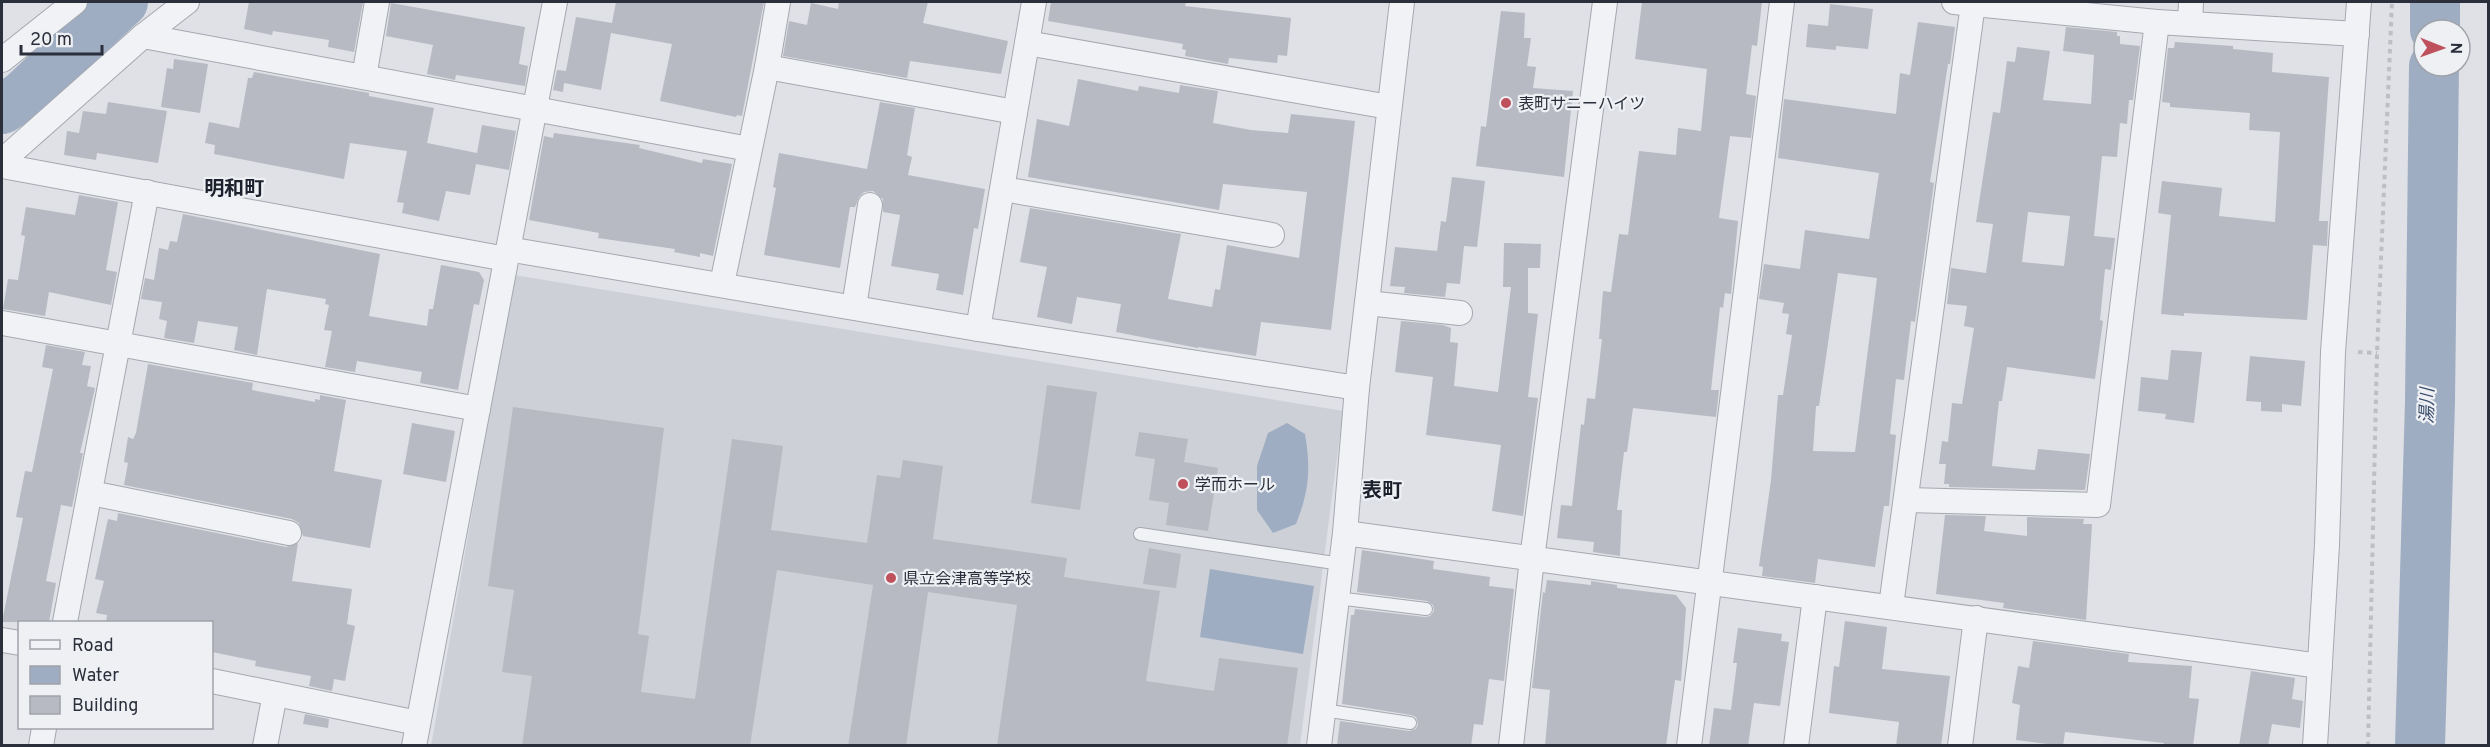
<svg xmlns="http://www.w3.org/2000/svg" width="2490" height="747" font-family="Overpass,'Noto Sans JP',sans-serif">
<rect width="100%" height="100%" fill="#dfe1e6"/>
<!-- built -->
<polygon fill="#cdd0d7" points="514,275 1343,411 1300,745 431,746"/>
<!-- water -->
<g fill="#9eadc2">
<path d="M 1287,423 L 1305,434 C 1311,469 1309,491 1296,524 L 1273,533 L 1257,510 L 1257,466 L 1268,433 Z"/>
<polygon points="1210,569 1314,586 1303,654 1200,637"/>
</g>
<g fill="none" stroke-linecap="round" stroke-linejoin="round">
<!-- river -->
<g stroke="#9eadc2" stroke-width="50">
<polyline points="2435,30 2435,2"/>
<polyline points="2,109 21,97 123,2"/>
<polyline points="2420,746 2430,402 2434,66"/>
</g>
</g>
<!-- building -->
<g fill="#b7bac2" fill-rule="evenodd">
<polygon points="249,2 363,2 354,52 328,47 329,40 273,31 272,35 244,29"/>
<polygon points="616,2 764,2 742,116 737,115 736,117 660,101 672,44 611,33 601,90 564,83 563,92 553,90 557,70 566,71 576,17 612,23"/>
<polygon points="839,2 928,2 923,23 1008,41 1001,74 910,61 907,78 783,56 789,21 807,25 811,3 838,9"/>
<polygon points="1051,2 1186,2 1185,6 1291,18 1287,56 1278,55 1277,63 1229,58 1228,64 1185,56 1186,50 1182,49 1183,44 1048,21"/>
<polygon points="1642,2 1762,2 1757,46 1752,45 1746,94 1756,96 1751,138 1730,136 1719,218 1738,221 1731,294 1725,293 1723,308 1720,307 1711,390 1719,390 1716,417 1633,408 1627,452 1624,452 1617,510 1622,510 1620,556 1593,552 1594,542 1557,538 1561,505 1572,506 1581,424 1584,425 1587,398 1595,399 1602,339 1599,339 1603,291 1611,292 1619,234 1628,235 1639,151 1676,155 1678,128 1701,131 1707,69 1635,59"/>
<polygon points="391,3 525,27 519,64 528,66 525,86 456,75 455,80 427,74 433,45 386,36"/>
<polygon points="1830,4 1873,9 1868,49 1836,46 1836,50 1806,47 1808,24 1828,26"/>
<polygon points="1501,11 1525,13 1524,38 1531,38 1527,66 1536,67 1533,88 1573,91 1564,177 1476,166 1481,126 1486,127"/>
<path d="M 1918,22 L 1955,27 L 1950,64 L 1948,64 L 1930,182 L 1934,183 L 1915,322 L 1911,321 L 1904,380 L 1896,379 L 1890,434 L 1896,435 L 1889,506 L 1884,506 L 1875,567 L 1818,559 L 1815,583 L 1762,576 L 1763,567 L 1759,566 L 1771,480 L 1778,395 L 1783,395 L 1792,335 L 1786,334 L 1789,314 L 1782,313 L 1784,303 L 1759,299 L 1764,264 L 1800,269 L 1805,230 L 1869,239 L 1879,173 L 1778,158 L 1784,99 L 1896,114 L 1900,73 L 1910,75 ZM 1838,273 L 1877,278 L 1855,452 L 1813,451 L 1816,406 L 1819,406 Z"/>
<path d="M 2066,27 L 2117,32 L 2117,36 L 2120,36 L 2120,44 L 2140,46 L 2133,100 L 2129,100 L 2127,124 L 2120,123 L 2117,157 L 2102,156 L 2094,236 L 2115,238 L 2111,270 L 2105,269 L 2100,320 L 2103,321 L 2095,379 L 2007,367 L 2002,401 L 1999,401 L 1992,466 L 2035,470 L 2038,449 L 2090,454 L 2085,490 L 1949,487 L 1949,484 L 1944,484 L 1946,464 L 1939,464 L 1942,441 L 1948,442 L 1952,403 L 1962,404 L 1974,328 L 1964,326 L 1967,306 L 1947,304 L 1951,268 L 1986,273 L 1993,224 L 1976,222 L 1993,112 L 2000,113 L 2007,61 L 2015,62 L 2017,47 L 2050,51 L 2043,100 L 2091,104 L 2094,55 L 2063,51 ZM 2028,212 L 2070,216 L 2064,266 L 2022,262 Z"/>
<polygon points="2175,42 2233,46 2233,49 2273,53 2272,72 2329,77 2319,221 2328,221 2327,246 2313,245 2307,320 2184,313 2184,316 2161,314 2171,215 2158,213 2162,181 2222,188 2219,216 2275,222 2280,132 2249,130 2250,113 2170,107 2170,103 2162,102 2168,48 2174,48"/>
<polygon points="174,59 208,64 200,113 161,107 167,68 173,69"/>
<polygon points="254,72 369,93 369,96 434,108 427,143 477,153 482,125 516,131 509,170 476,164 470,195 446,191 439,221 402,213 404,203 397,202 407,151 350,143 344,179 214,154 215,145 205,143 209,122 239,128 248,78 252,78"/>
<polygon points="1078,79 1138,91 1139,86 1179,93 1180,85 1218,91 1213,123 1251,130 1288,133 1291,114 1355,121 1331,330 1261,322 1256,356 1198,347 1198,348 1116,332 1121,304 1077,297 1072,324 1037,317 1047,267 1020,262 1030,208 1181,234 1168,299 1212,307 1215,289 1220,290 1227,245 1299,258 1307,192 1223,184 1219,210 1028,177 1037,119 1069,126"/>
<polygon points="108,102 167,111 158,163 97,153 96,160 64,155 67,131 79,133 83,111 106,114"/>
<polygon points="880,102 915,108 907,155 912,157 908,175 985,189 978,229 974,228 963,295 936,290 939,274 891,266 900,215 883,212 883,199 873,191 864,192 859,197 855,207 850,207 840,268 764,255 776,188 773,187 779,153 867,169"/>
<polygon points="554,133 640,145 639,148 702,163 703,159 732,164 713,256 700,253 700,257 674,252 675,249 598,238 599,233 529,220 544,136 553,138"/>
<polygon points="1452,177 1485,181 1477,247 1464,246 1460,284 1447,283 1445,297 1404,293 1405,287 1390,286 1395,247 1437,251 1441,221 1446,222"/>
<polygon points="79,195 118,202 106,270 117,272 111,305 49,292 45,316 3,309 8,279 18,280 25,236 21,235 26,207 75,215"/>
<polygon points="183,214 380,254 369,316 427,326 429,309 433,309 441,265 479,272 484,280 479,305 474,304 458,390 420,383 422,372 357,361 355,372 325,367 332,331 324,330 329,305 325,304 326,299 267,289 257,355 234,350 238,327 198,321 194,343 164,338 167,321 159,319 162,302 141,299 145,278 154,280 159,248 168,250 170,241 177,242"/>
<polygon points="1504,243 1541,244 1540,268 1528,268 1528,313 1538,314 1528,397 1538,398 1523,516 1492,511 1501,445 1426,435 1433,377 1395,372 1401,321 1443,325 1451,328 1450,342 1458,343 1454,386 1498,392 1511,287 1503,287"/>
<polygon points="46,345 85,352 82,365 91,366 87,386 95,388 80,453 83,453 72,507 61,505 46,581 56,583 49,622 2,622 23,518 16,517 25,471 32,472 53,369 42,367"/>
<polygon points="2171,350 2202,352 2194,423 2165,419 2166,414 2138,411 2141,377 2168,380"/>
<polygon points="2250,356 2305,361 2301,406 2282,404 2282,412 2261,411 2261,402 2246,401"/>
<polygon points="148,364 253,383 252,390 315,402 315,399 320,400 320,395 346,400 334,471 382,480 370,548 303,536 299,523 292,519 124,485 128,463 124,462 128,437 133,439 136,433"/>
<polygon points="1047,385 1097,392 1080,510 1031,503"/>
<polygon points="513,407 664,428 638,634 649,636 641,692 695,699 732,439 783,446 771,530 867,543 877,475 900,478 903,460 943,466 933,539 1067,558 1064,577 1160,591 1146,681 1214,691 1219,658 1298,668 1287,746 997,746 1017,605 928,592 906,746 848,746 873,585 777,570 750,746 522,746 532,676 502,672 514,590 488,586"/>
<polygon points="412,423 455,431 446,482 403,474"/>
<polygon points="1139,432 1188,439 1184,462 1218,468 1208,531 1166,525 1169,503 1149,500 1155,459 1135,456"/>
<polygon points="118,513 286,547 298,543 292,581 352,589 347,624 355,626 345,681 334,679 332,691 309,686 311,676 255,666 256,661 212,652 212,622 106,622 107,615 96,613 104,581 95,579 108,519 117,521"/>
<polygon points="1945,515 1986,516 1984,531 2027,536 2027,517 2084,519 2083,524 2092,524 2086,620 2003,608 2004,603 1936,594"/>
<polygon points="1149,548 1181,554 1176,588 1143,584"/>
<polygon points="1362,550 1434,561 1433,569 1490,577 1489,586 1514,589 1504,681 1489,679 1483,725 1474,724 1471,746 1337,746 1340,721 1409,731 1416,729 1418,724 1416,717 1411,715 1342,704 1351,615 1354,615 1355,609 1425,617 1430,616 1434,611 1433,605 1427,601 1357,592"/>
<polygon points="1547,580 1591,585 1591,581 1617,585 1617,588 1676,595 1686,608 1681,681 1675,680 1666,746 1545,746 1550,690 1532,688 1543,592 1545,593"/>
<polygon points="1845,621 1887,627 1882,669 1950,676 1941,746 1896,746 1899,722 1829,713 1834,666 1839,667"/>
<polygon points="1738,628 1782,634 1781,641 1789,642 1780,706 1754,703 1748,746 1709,746 1714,708 1731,710 1737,663 1733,663"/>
<polygon points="2033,641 2129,654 2128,662 2192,666 2189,698 2199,699 2193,746 2163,746 2164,743 2065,732 2063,746 2016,740 2020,705 2012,703 2018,666 2029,668"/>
<polygon points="2251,671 2295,678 2292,699 2303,701 2300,728 2272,724 2268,746 2239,746"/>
<polygon points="305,714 329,719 328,728 303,724"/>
</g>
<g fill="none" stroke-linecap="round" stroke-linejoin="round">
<defs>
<g id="service">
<polyline points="1140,534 1341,564"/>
<polyline points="1337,598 1426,609"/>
<polyline points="1323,710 1410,723"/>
</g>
<g id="minor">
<polyline points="1954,2 2157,22 2357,34"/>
<polyline points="2190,24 2191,2"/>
<polyline points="143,36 749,149"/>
<polyline points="1027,43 1389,107"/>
<polyline points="2,60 75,2"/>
<polyline points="767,67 1015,112"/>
<polyline points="364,77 377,2"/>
<polyline points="2,161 143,36 187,2"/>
<polyline points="2,166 506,259"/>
<polyline points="1003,189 1272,235"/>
<polyline points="508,249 978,329 1357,388 1402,2"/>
<polyline points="722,284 767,67 778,2"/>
<polyline points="1367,303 1460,313"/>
<polyline points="854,307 870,205"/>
<polyline points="2,323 478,409"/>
<polyline points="978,329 1034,2"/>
<polyline points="91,493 289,533"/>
<polyline points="1906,500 2098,505 2157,22"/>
<polyline points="1345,533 2320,666"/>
<polyline points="1891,606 1973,4"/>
<polyline points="65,622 147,192"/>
<polyline points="2,640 20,643"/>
<polyline points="212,681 418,723"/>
<polyline points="41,746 44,728"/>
<polyline points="265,746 275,694"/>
<polyline points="414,746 555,2"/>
<polyline points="1319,746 1345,533 1357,388"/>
<polyline points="1511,746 1532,559 1605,2"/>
<polyline points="1689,746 1782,2"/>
<polyline points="1796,746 1815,597"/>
<polyline points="1960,746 1976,618"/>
<polyline points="2315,746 2327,545 2333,352 2359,2"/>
</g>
</defs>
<!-- service casing -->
<use href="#service" stroke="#a5a8af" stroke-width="14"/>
<!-- minor casing -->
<use href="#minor" stroke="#a5a8af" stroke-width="26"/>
<!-- path -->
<g stroke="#bdbfc5" stroke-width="4" stroke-dasharray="4.5 4.5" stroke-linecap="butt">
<polyline points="2358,352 2377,353"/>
<polyline points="2368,746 2377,353 2392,2"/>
</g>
<!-- service -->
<use href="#service" stroke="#f1f2f5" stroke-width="12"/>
<!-- minor -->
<use href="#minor" stroke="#f1f2f5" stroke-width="24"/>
</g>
<!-- markers -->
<g fill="#be515b" stroke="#eef0f4" stroke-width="2">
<circle cx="1506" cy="103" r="6"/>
<circle cx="1183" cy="484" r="6"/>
<circle cx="891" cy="578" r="6"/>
</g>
<g text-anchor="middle" stroke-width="4.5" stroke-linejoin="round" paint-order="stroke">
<!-- poi labels -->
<g font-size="16" fill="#2a2f3b" stroke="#eef0f4" text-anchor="start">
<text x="1518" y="109">表町サニーハイツ</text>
<text x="1195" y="490">学而ホール</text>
<text x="903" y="584">県立会津高等学校</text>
</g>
<!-- water labels -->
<g font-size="18" font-style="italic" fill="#394c6b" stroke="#eef0f4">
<text transform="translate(2427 406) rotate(-89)" y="6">湯川</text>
</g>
<!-- quarter labels -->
<g font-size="20" font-weight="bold" fill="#1c202c" stroke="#eef0f4">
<text x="234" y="195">明和町</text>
<text x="1382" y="497">表町</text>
</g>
</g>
<!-- border -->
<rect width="2490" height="747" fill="none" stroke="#2a2f3b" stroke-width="6"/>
<!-- legend -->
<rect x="18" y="621" width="195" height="108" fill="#eef0f4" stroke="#a0a3aa" stroke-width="1.5"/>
<rect x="30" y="640" width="30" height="9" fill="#f1f2f5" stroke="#a0a3aa" stroke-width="1.5"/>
<text x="72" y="651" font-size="18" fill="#2a2f3b">Road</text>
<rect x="30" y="666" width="30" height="18" fill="#9eadc2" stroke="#a0a3aa" stroke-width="1.5"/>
<text x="72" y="681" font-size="18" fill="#2a2f3b">Water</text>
<rect x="30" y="696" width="30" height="18" fill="#b7bac2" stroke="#a0a3aa" stroke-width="1.5"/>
<text x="72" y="711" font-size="18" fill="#2a2f3b">Building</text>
<!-- north arrow -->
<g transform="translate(2442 48) rotate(91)"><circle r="28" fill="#eef0f4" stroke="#a0a3aa" stroke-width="1.5"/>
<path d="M0-4.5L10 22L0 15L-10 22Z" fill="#be515b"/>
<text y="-9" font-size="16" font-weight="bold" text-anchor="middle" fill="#2a2f3b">N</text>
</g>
<!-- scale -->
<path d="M21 45v9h81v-9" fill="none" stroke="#2a2f3b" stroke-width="3"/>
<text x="30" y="45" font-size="18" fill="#2a2f3b" stroke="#eef0f4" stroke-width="4.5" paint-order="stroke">20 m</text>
</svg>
